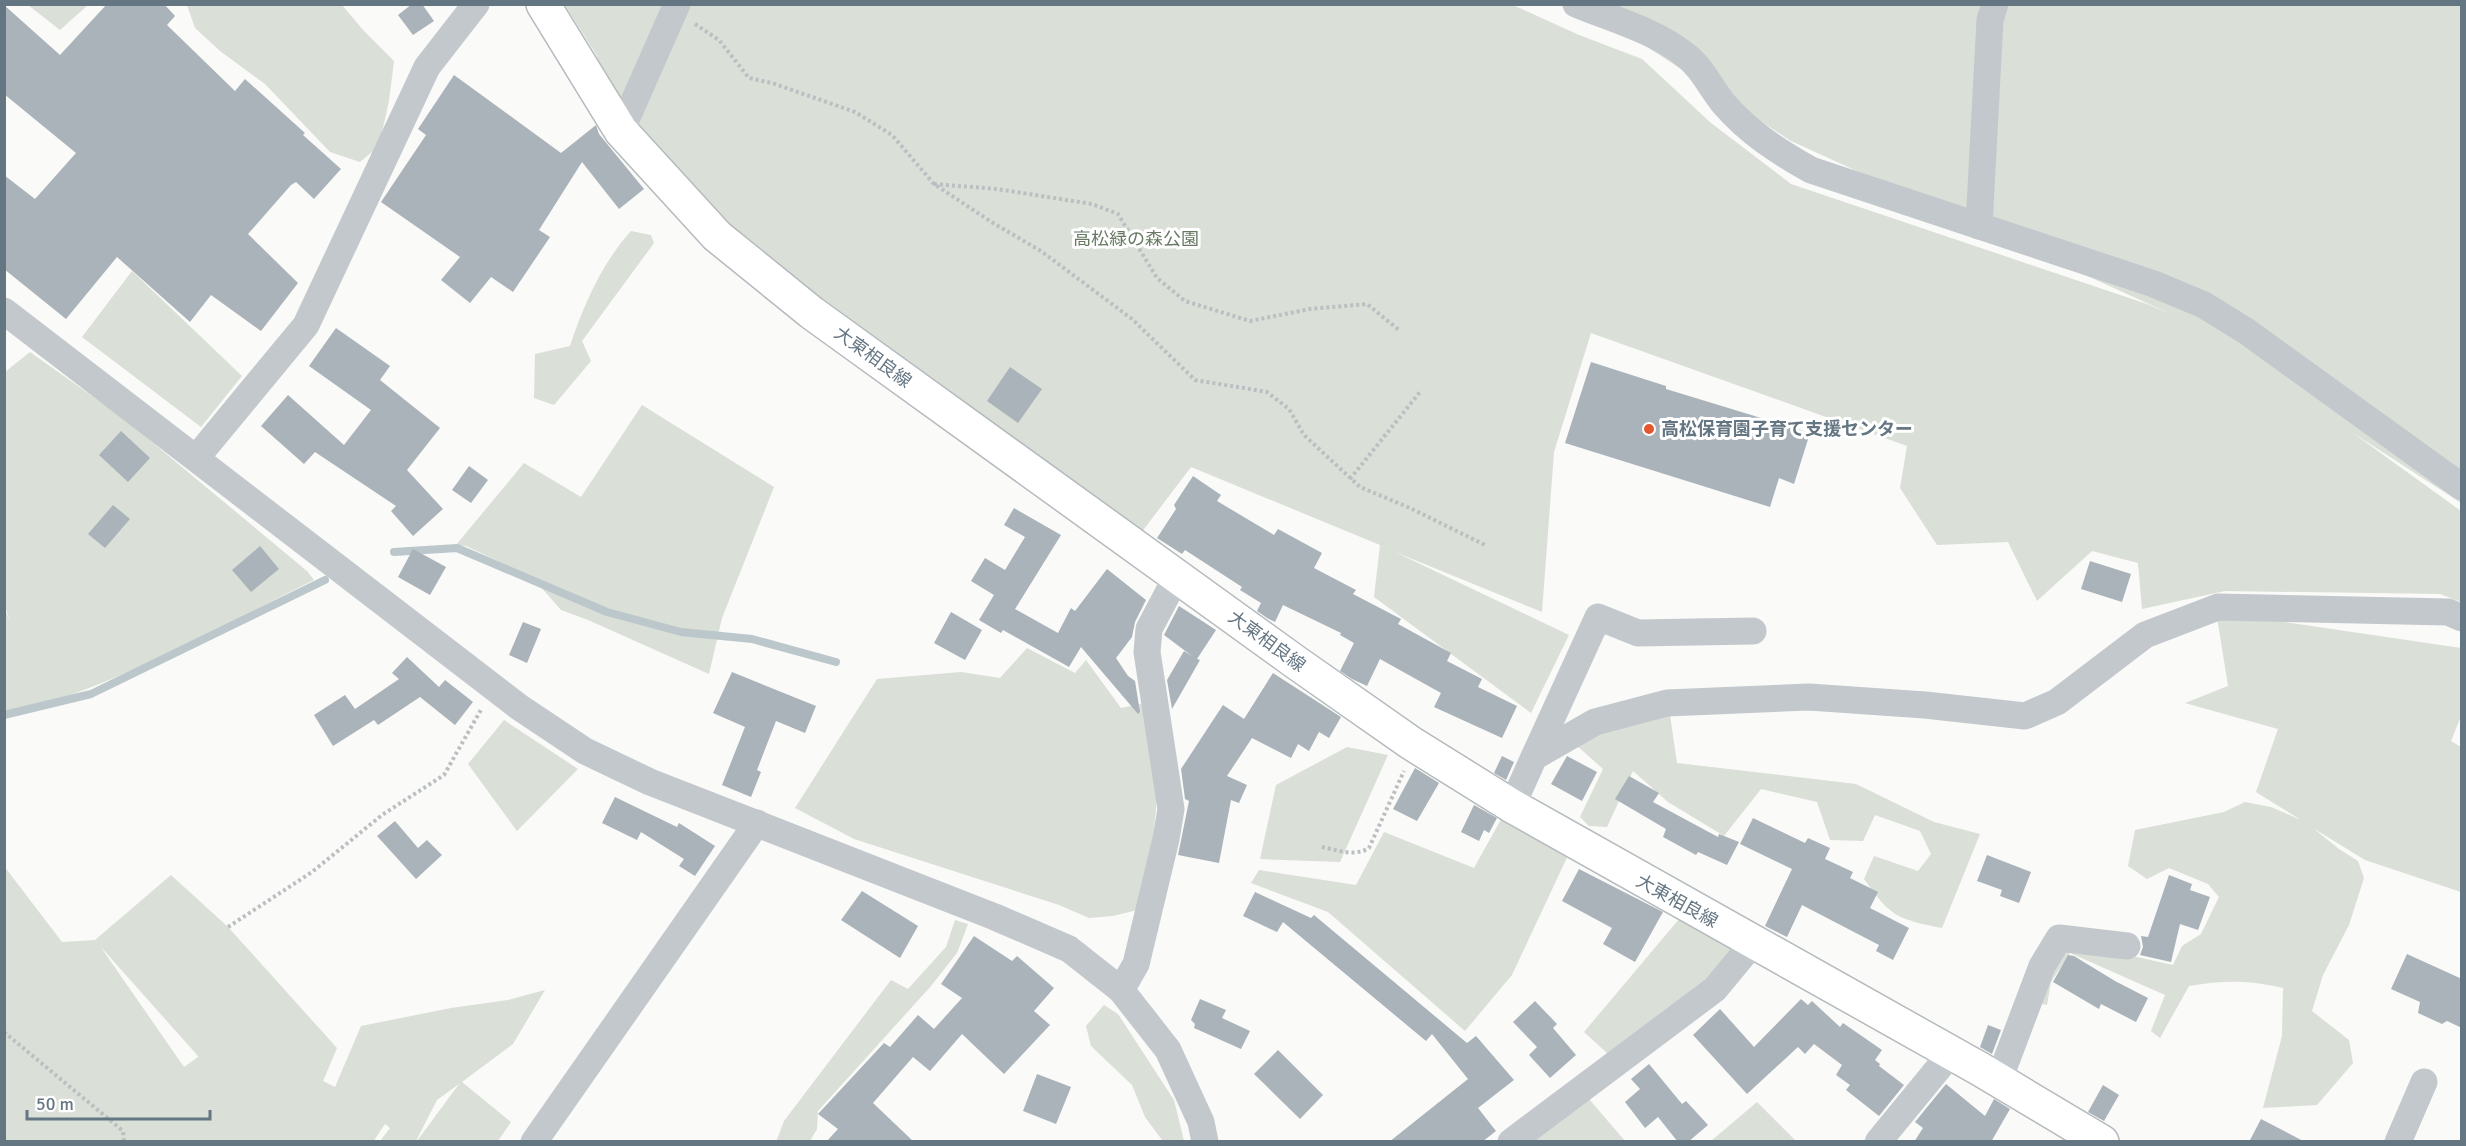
<svg xmlns="http://www.w3.org/2000/svg" width="2466" height="1146" font-family="Signika,'Noto Sans JP',sans-serif">
<rect width="100%" height="100%" fill="#fafaf8"/>
<!-- green -->
<g fill="#dadfd7" fill-rule="evenodd">
<polygon points="28,5 88,5 60,30"/>
<polygon points="187,5 342,5 364,31 394,61 389,101 379,146 360,162 330,152 265,84 220,51 195,28"/>
<polygon points="565,5 1513,5 1579,35 1642,59 1711,123 1791,184 2147,304 2173,315 1791,141 1583,5 2461,5 2461,503 2353,433 2461,511 2461,602 2440,594 2225,591 2142,609 2138,563 2092,551 2037,601 2008,542 1937,545 1900,488 1907,446 1591,333 1554,452 1542,612 1395,552 1569,635 1531,713 1374,597 1380,545 1191,467 1141,533 827,312 734,234 636,122 621,108 593,75 597,56"/>
<path d="M 631,231 L 651,235 L 654,243 L 582,341 L 591,361 L 554,405 L 534,398 L 535,354 L 570,346 C 583,306 602,263 631,231 Z"/>
<polygon points="132,271 242,376 201,427 82,337"/>
<path d="M 30,352 L 123,418 L 307,571 L 314,580 C 213,630 114,688 5,715 L 4,607 L 10,622 L 4,603 L 5,372 Z"/>
<polygon points="642,405 774,487 722,618 709,674 588,620 561,610 532,577 466,546 456,545 524,463 581,497"/>
<path d="M 2217,617 L 2277,621 L 2461,648 L 2461,716 L 2451,741 L 2461,747 L 2461,892 L 2365,860 L 2313,828 L 2339,849 L 2358,861 L 2364,878 L 2349,925 L 2323,975 L 2312,1011 L 2349,1040 L 2353,1063 L 2317,1105 L 2263,1108 L 2282,1036 L 2283,988 C 2249,980 2224,980 2189,986 L 2160,1038 L 2151,1031 L 2165,995 L 2070,953 L 2051,982 L 2047,1005 L 2032,1002 L 2041,969 L 2078,944 L 2173,965 L 2182,946 L 2201,934 L 2219,897 L 2208,884 L 2169,868 L 2147,879 L 2128,866 L 2135,830 L 2224,812 L 2245,802 L 2271,807 L 2301,820 L 2256,792 L 2278,729 L 2185,703 L 2228,686 Z"/>
<polygon points="1027,648 1075,673 1086,660 1121,708 1150,702 1157,799 1148,888 1141,909 1113,916 1089,918 1059,905 854,839 795,808 877,679 961,672 1000,678"/>
<path d="M 1670,715 L 1677,763 L 1856,784 L 1934,822 L 1980,834 L 1942,928 C 1897,919 1891,917 1864,879 L 1874,856 L 1918,871 L 1931,854 L 1920,831 L 1875,815 L 1863,841 L 1830,840 L 1817,802 L 1761,789 L 1724,836 L 1668,802 L 1633,771 L 1607,827 L 1589,826 L 1580,817 L 1603,769 L 1575,744 L 1604,728 Z"/>
<polygon points="504,720 578,769 517,831 468,764"/>
<polygon points="1347,747 1388,755 1340,862 1260,859 1276,785"/>
<polygon points="1504,814 1571,849 1512,975 1465,1031 1328,912 1251,883 1259,870 1356,885 1384,832 1474,868"/>
<path d="M 4,866 L 62,942 L 95,940 L 171,875 L 228,927 L 337,1048 L 323,1081 L 335,1087 L 361,1026 L 451,1008 L 508,1000 L 545,990 L 513,1044 L 462,1082 L 511,1122 L 498,1141 L 417,1141 L 459,1084 L 437,1100 L 416,1141 L 380,1141 L 390,1128 L 385,1124 L 373,1142 L 5,1141 ZM 100,946 L 198,1056 L 198,1057 L 184,1067 Z"/>
<polygon points="1685,912 1745,947 1698,992 1608,1054 1584,1032"/>
<polygon points="955,920 968,924 957,953 931,986 818,1111 817,1129 810,1141 776,1142 784,1121 891,980 908,989 946,947"/>
<polygon points="1104,1005 1118,1014 1174,1100 1184,1141 1162,1140 1145,1117 1132,1085 1091,1046 1086,1026"/>
<polygon points="1589,1099 1625,1141 1526,1142"/>
<polygon points="1757,1102 1796,1141 1710,1141 1711,1141"/>
</g>
<g fill="none" stroke-linecap="round" stroke-linejoin="round">
<!-- stream -->
<g stroke="#bbc7cb" stroke-width="8">
<polyline points="394,552 457,548 607,612 681,632 752,639 836,662"/>
<polyline points="4,715 91,694 325,580"/>
</g>
</g>
<!-- building -->
<g fill="#aab3b9">
<polygon points="107,4 164,4 175,16 167,25 235,91 245,79 305,133 303,135 341,169 314,199 296,182 291,185 248,234 298,283 261,331 211,295 190,322 117,257 66,319 4,269 4,175 35,199 76,153 4,94 4,5 60,55"/>
<polygon points="412,4 422,4 434,21 413,35 398,15"/>
<polygon points="454,75 561,153 596,125 599,134 644,189 619,209 582,162 539,230 550,237 513,292 491,277 470,303 441,280 460,257 381,202 426,135 418,129"/>
<polygon points="336,328 390,366 380,380 440,428 407,470 443,509 413,536 391,511 396,506 315,452 304,464 261,426 288,395 344,445 371,410 309,366"/>
<polygon points="1591,362 1666,386 1666,389 1810,433 1794,484 1779,478 1770,507 1565,443"/>
<polygon points="1010,367 1042,389 1018,423 987,401"/>
<polygon points="121,431 150,458 128,482 99,455"/>
<polygon points="469,466 488,480 471,503 452,490"/>
<polygon points="1193,476 1221,495 1217,501 1274,535 1278,529 1322,553 1314,568 1356,590 1353,594 1401,619 1398,624 1451,653 1447,661 1482,679 1478,687 1517,706 1502,738 1434,707 1441,693 1380,659 1367,686 1352,679 1340,671 1354,643 1340,635 1341,633 1283,605 1275,622 1267,618 1257,611 1261,603 1240,590 1242,587 1185,550 1182,554 1157,538 1176,509 1174,505"/>
<polygon points="113,505 130,519 105,548 88,534"/>
<polygon points="1014,508 1061,535 1015,609 1058,633 1071,608 1075,611 1107,569 1146,600 1135,622 1132,637 1116,658 1128,676 1135,681 1140,712 1138,714 1081,647 1069,667 1003,630 1001,633 979,620 994,595 971,581 985,558 1005,570 1025,537 1004,525"/>
<polygon points="260,546 279,569 251,592 232,570"/>
<polygon points="413,549 446,567 430,595 398,577"/>
<polygon points="2090,561 2131,574 2122,602 2081,589"/>
<polygon points="1179,606 1216,630 1197,659 1200,660 1172,709 1167,680 1184,651 1192,656 1164,635"/>
<polygon points="951,612 982,630 965,660 934,643"/>
<polygon points="523,622 541,629 527,663 509,655"/>
<polygon points="407,657 439,687 445,680 473,702 455,725 420,697 378,725 374,720 333,746 314,715 345,695 355,709 399,679 392,673"/>
<polygon points="732,672 816,706 805,733 776,721 757,770 761,772 751,797 722,785 745,727 713,713"/>
<polygon points="1273,673 1341,717 1329,738 1319,732 1309,751 1298,744 1291,758 1252,738 1227,776 1247,785 1239,803 1231,800 1219,863 1178,855 1189,801 1185,799 1181,769 1223,705 1244,719"/>
<polygon points="1502,756 1514,762 1506,780 1494,773"/>
<polygon points="1567,756 1597,772 1582,801 1551,784"/>
<polygon points="1415,768 1439,783 1417,821 1393,809"/>
<polygon points="1629,776 1659,793 1653,802 1718,837 1719,834 1739,842 1727,865 1698,852 1696,855 1663,837 1666,829 1615,799"/>
<polygon points="615,797 677,827 679,823 715,846 695,876 679,866 684,859 641,832 637,840 602,823"/>
<polygon points="1474,805 1497,818 1489,833 1484,830 1479,841 1461,832"/>
<polygon points="1753,818 1805,843 1808,838 1830,848 1825,859 1853,872 1850,878 1878,892 1870,908 1909,928 1893,960 1876,951 1879,945 1802,905 1787,937 1765,926 1792,869 1740,844"/>
<polygon points="395,821 418,848 427,840 442,855 416,879 377,836"/>
<polygon points="1987,855 2031,872 2019,903 2000,896 2002,890 1977,881"/>
<polygon points="1579,869 1663,912 1635,962 1603,944 1612,928 1562,901"/>
<polygon points="2169,875 2192,884 2190,890 2210,897 2198,930 2180,924 2171,962 2140,955 2143,947 2141,936 2148,937"/>
<polygon points="862,891 918,926 900,958 841,920"/>
<polygon points="1255,892 1311,918 1314,915 1467,1043 1476,1036 1514,1080 1478,1108 1496,1131 1482,1142 1389,1142 1468,1079 1432,1034 1426,1041 1283,922 1277,932 1243,916"/>
<polygon points="974,936 1012,961 1017,956 1054,988 1034,1011 1050,1025 1004,1074 962,1034 930,1071 913,1057 873,1103 914,1142 826,1142 838,1129 818,1114 884,1043 890,1047 918,1015 934,1029 962,998 941,984"/>
<polygon points="2407,954 2462,979 2462,1028 2447,1021 2442,1024 2418,1013 2420,1002 2391,989"/>
<polygon points="2068,955 2074,956 2115,981 2148,998 2136,1022 2101,1004 2099,1009 2053,982"/>
<polygon points="1200,999 1226,1010 1222,1018 1250,1031 1241,1049 1194,1028 1195,1024 1191,1020"/>
<polygon points="1801,999 1808,1005 1812,1001 1840,1027 1843,1023 1882,1050 1875,1060 1880,1064 1879,1066 1904,1085 1879,1116 1846,1090 1850,1085 1836,1075 1842,1065 1814,1044 1805,1054 1798,1047 1747,1094 1693,1035 1720,1009 1754,1047"/>
<polygon points="1535,1001 1557,1024 1553,1028 1576,1055 1550,1078 1529,1055 1537,1047 1513,1022"/>
<polygon points="1988,1025 2001,1030 1992,1054 1980,1047"/>
<polygon points="1278,1050 1323,1095 1300,1119 1254,1074"/>
<polygon points="1649,1064 1682,1104 1686,1101 1708,1125 1688,1142 1678,1142 1658,1117 1645,1128 1625,1102 1640,1089 1631,1079"/>
<polygon points="1037,1074 1071,1087 1056,1124 1023,1111"/>
<polygon points="1946,1084 1985,1116 1994,1099 2010,1109 1991,1142 1914,1142 1923,1128 1915,1122"/>
<polygon points="2103,1085 2119,1095 2104,1121 2088,1112"/>
<polygon points="2261,1119 2305,1142 2249,1142"/>
</g>
<g fill="none" stroke-linecap="round" stroke-linejoin="round">
<defs>
<polyline id="major" points="543,4 621,131 717,236 812,313 1294,661 1411,743 1512,806 1980,1069 2102,1142"/>
</defs>
<!-- major casing -->
<use href="#major" stroke="#b5babe" stroke-width="36"/>
<!-- path -->
<g stroke="#bbbfc2" stroke-width="4" stroke-dasharray="3 3" stroke-linecap="butt">
<polyline points="695,24 719,40 749,78 772,83 855,112 892,135 934,184 993,223 1041,251 1132,319 1195,380 1267,392 1289,409 1304,435 1360,487 1410,508 1487,546"/>
<polyline points="934,184 997,189 1092,204 1118,214 1157,278 1185,301 1250,321 1310,309 1367,304 1399,330"/>
<polyline points="1350,479 1420,392"/>
<path d="M 1322,847 C 1337,850 1355,857 1369,848 L 1404,771"/>
<polyline points="228,927 312,872 382,815 444,775 482,708"/>
<polyline points="4,1032 123,1131 124,1142"/>
</g>
<!-- minor -->
<g stroke="#c3c8cc" stroke-width="27">
<path d="M 1576,4 C 1612,19 1653,30 1684,54 C 1702,67 1710,87 1724,104 C 1749,133 1779,152 1811,170 L 2154,284 L 2204,305 L 2246,331 L 2462,487"/>
<polyline points="621,131 677,4"/>
<polyline points="1979,226 1990,20 1995,4"/>
<polyline points="4,311 519,707 585,751 650,782 995,917 1069,949 1121,990 1168,1050 1201,1122 1205,1142"/>
<polyline points="197,457 306,325 427,67 476,4"/>
<polyline points="1534,757 1598,617 1638,633 1753,631"/>
<polyline points="1512,806 1534,757 1595,722 1667,703 1809,697 1925,705 2025,716 2057,702 2145,635 2218,607 2448,612 2462,618"/>
<polyline points="1121,990 1136,964 1166,839 1171,809 1147,652 1149,629 1177,576"/>
<polyline points="1999,1080 2042,966 2059,938 2127,946"/>
<polyline points="534,1142 757,823"/>
<polyline points="1511,1142 1715,989 1753,943"/>
<polyline points="1878,1142 1951,1053"/>
<polyline points="2398,1142 2424,1082"/>
</g>
<!-- major -->
<use href="#major" stroke="#fff" stroke-width="33"/>
</g>
<!-- markers -->
<circle fill="#e4572e" stroke="#fff" stroke-width="2" cx="1649" cy="429" r="6"/>
<g text-anchor="middle" stroke-width="6" stroke-linejoin="round" paint-order="stroke">
<!-- park labels -->
<g font-size="18" fill="#687a64" stroke="#fff">
<text x="1136" y="245">高松緑の森公園</text>
</g>
<!-- street labels -->
<g font-size="18" fill="#657683" stroke="#fff">
<text transform="translate(873 357) rotate(36)" y="6">大東相良線</text>
<text transform="translate(1267 641) rotate(36)" y="6">大東相良線</text>
<text transform="translate(1677 901) rotate(29)" y="6">大東相良線</text>
</g>
<!-- poi labels -->
<g font-size="18" font-weight="bold" fill="#657683" stroke="#fff" text-anchor="start">
<text x="1661" y="435">高松保育園子育て支援センター</text>
</g>
</g>
<!-- border -->
<rect width="2466" height="1146" fill="none" stroke="#657683" stroke-width="12"/>
<!-- scale -->
<path d="M27 1110v9h183v-9" fill="none" stroke="#657683" stroke-width="3"/>
<text x="36" y="1110" font-size="18" fill="#657683" stroke="#ffffff" stroke-width="4.5" paint-order="stroke">50 m</text>
</svg>
